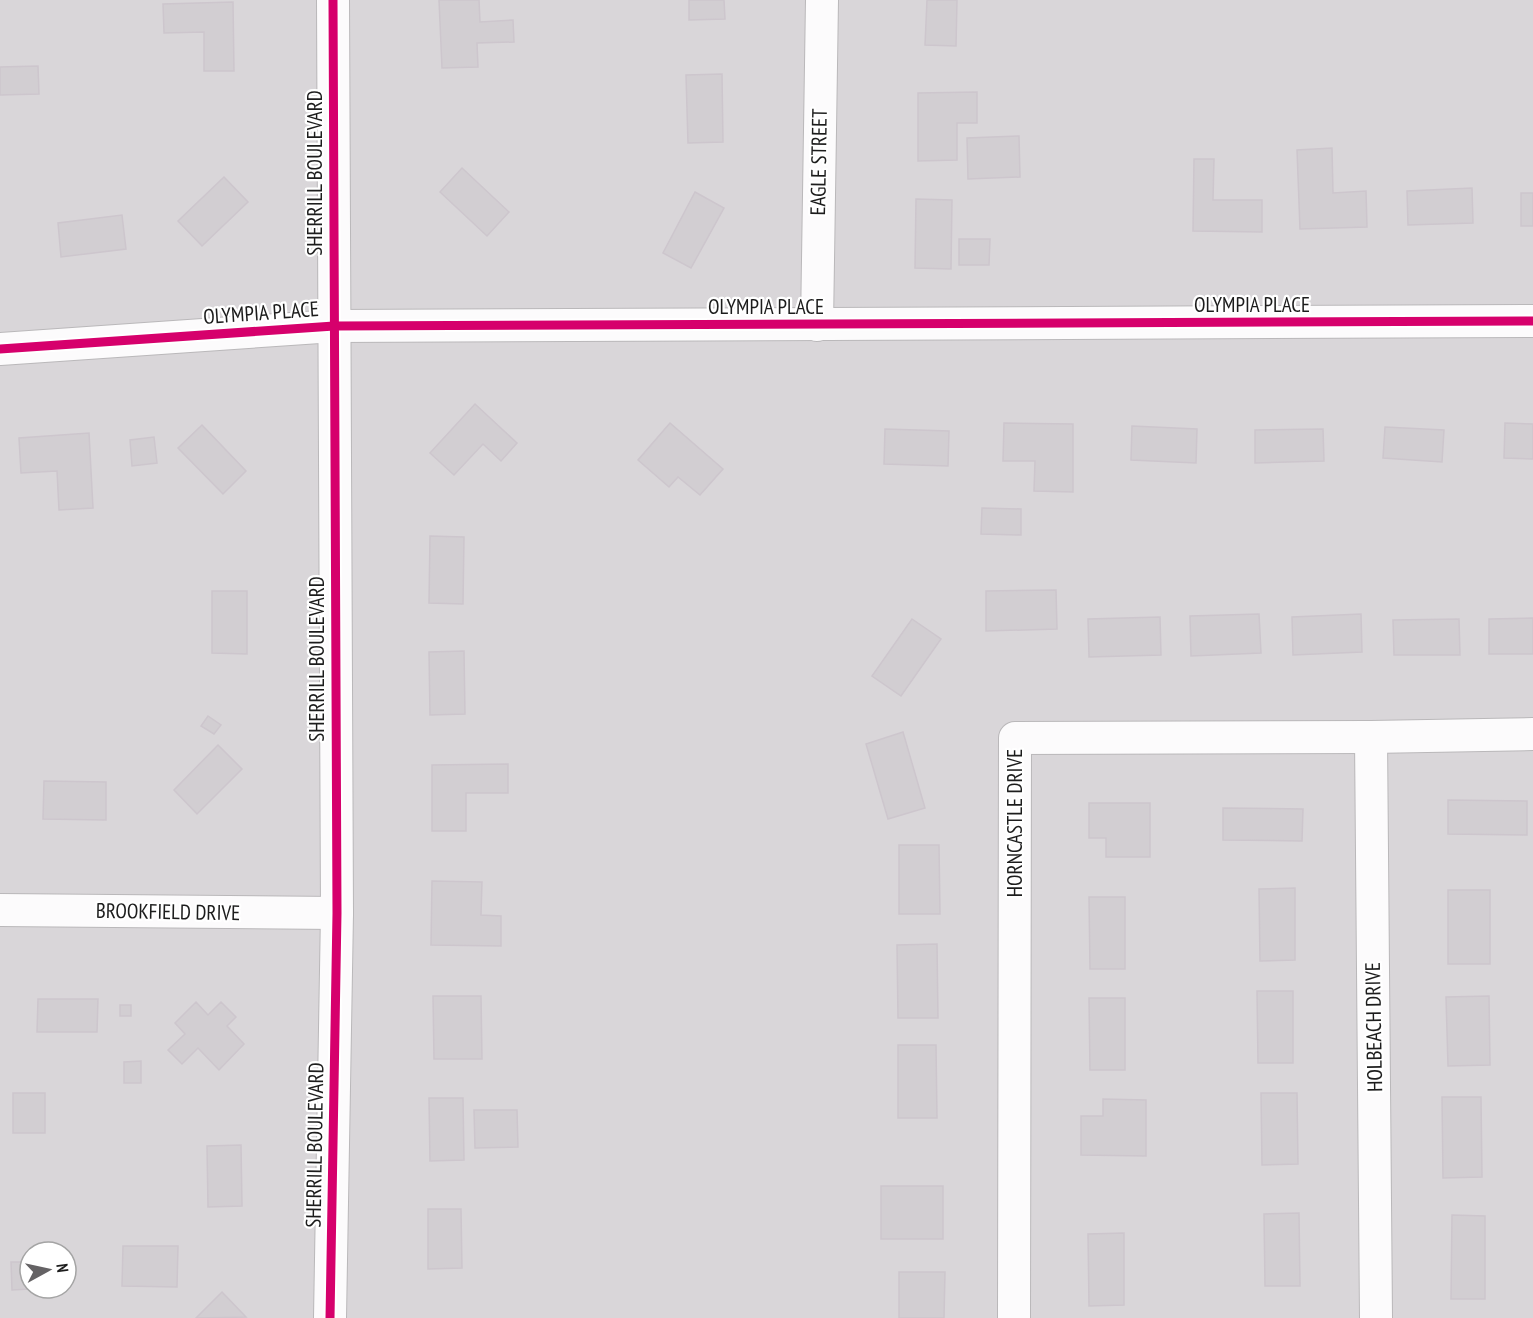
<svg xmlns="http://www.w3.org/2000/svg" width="1533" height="1318" font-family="'PT Sans Narrow',sans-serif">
<rect width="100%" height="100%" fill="#eae5e9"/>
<!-- residential -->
<path fill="#d9d6d9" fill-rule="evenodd" d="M 0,0 L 1533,0 L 1533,1318 L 0,1318 ZM 30,1252 L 66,1252 L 66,1288 L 30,1288 Z"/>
<!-- building -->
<g fill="#d2ced2" stroke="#cdc6cd" stroke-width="1.5">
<polygon points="439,0 479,0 480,22 513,20 514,42 477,43 478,67 442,68"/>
<polygon points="689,0 724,0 725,19 689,20"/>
<polygon points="927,0 957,0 956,46 925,45"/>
<polygon points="233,2 234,71 204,71 204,32 164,33 163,4"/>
<polygon points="38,66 39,94 0,95 0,67"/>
<polygon points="722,74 723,142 688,143 686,75"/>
<polygon points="977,92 977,123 957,123 957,160 918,161 918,93"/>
<polygon points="1019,136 1020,177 968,179 967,138"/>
<polygon points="1332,148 1333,193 1366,191 1367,227 1300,229 1297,150"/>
<polygon points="1194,159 1214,159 1213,200 1262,200 1262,232 1193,231"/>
<polygon points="462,168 509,212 487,236 440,192"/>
<polygon points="224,177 248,202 202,246 178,221"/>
<polygon points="1472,188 1473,223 1408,225 1407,191"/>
<polygon points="695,192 724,208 691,268 663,253"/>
<rect x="1521" y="193" width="12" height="33"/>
<polygon points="916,199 952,200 951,269 915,268"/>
<polygon points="122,215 126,249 61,257 58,223"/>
<polygon points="959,239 990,239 989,265 959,265"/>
<polygon points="475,404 517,443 501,461 483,444 454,475 430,453"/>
<polygon points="670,423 723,469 700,495 678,477 669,487 638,460"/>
<polygon points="1004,423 1073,424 1073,492 1034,491 1035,461 1003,461"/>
<polygon points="1505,423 1533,424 1533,459 1504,458"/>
<polygon points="202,425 246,471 223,494 178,448"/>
<polygon points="1132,426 1197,429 1196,463 1131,460"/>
<polygon points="1385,427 1444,430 1442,462 1383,458"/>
<polygon points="885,429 949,431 948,466 884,464"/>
<polygon points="1323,429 1324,461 1255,463 1255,430"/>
<polygon points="89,433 93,508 59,510 57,471 21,473 19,438"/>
<polygon points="154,437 157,463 132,466 130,440"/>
<polygon points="982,508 1021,509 1021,535 981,534"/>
<polygon points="430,536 464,537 463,604 429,603"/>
<polygon points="1056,590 1057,629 986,631 986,591"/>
<polygon points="212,591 247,591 247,654 212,653"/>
<polygon points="1259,614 1261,653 1191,656 1190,616"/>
<polygon points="1361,614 1362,652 1293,655 1292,617"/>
<polygon points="1160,617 1161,655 1089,657 1088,619"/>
<polygon points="1533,618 1533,654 1489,654 1489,619"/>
<polygon points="912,619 941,639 901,696 872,676"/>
<polygon points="1459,619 1460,655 1394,655 1393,620"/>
<polygon points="464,651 465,714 430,715 429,652"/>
<polygon points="208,716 221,725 214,734 201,726"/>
<polygon points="903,732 925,808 888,819 866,744"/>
<polygon points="218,745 242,769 197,814 174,790"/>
<polygon points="508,764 508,793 466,793 466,831 432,831 432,765"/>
<polygon points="44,781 106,782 106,820 43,819"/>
<polygon points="1448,800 1527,801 1527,835 1448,834"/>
<polygon points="1089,803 1150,803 1150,857 1106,857 1106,838 1089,838"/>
<polygon points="1223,808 1303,809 1302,841 1223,840"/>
<polygon points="899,845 939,845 940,914 899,914"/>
<polygon points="432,881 482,882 481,915 501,916 501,946 431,945"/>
<polygon points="1295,888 1295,960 1260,961 1259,889"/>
<rect x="1448" y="890" width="42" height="74"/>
<polygon points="1089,897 1125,897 1125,969 1090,969"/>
<polygon points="937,944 938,1018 898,1018 897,945"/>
<polygon points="1257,991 1293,991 1293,1063 1258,1063"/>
<polygon points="433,996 481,996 482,1059 434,1059"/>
<polygon points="1489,996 1490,1065 1448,1066 1446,997"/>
<polygon points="1089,998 1125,998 1125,1070 1090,1070"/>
<polygon points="38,999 98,999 97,1032 37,1032"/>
<polygon points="196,1002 208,1015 221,1002 236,1017 227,1026 244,1044 219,1070 198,1048 182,1064 168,1050 185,1034 175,1023"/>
<rect x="120" y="1005" width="11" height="11"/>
<polygon points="898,1045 936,1045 937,1118 898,1118"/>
<polygon points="141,1061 141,1083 124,1083 124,1062"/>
<rect x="13" y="1093" width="32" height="40"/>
<polygon points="1261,1093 1297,1093 1298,1164 1262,1165"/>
<polygon points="1442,1097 1481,1097 1482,1177 1443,1178"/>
<polygon points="429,1098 463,1098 464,1160 430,1161"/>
<polygon points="1103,1099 1146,1100 1146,1156 1081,1155 1081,1116 1103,1116"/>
<polygon points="474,1110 517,1110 518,1147 475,1148"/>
<polygon points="241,1145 242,1206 208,1207 207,1146"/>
<rect x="881" y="1186" width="62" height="53"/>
<polygon points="428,1209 461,1209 462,1268 428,1269"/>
<polygon points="1299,1213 1300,1286 1265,1286 1264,1214"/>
<polygon points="1452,1215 1485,1216 1485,1299 1451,1299"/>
<polygon points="1124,1233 1124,1305 1089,1306 1088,1234"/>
<polygon points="123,1246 178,1246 177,1287 122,1286"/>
<polygon points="11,1262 30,1262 30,1288 32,1289 12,1290"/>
<polygon points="899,1272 945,1272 944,1318 899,1318"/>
<polygon points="222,1292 246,1317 196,1318"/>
</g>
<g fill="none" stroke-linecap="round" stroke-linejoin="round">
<defs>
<g id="minor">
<polyline points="817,325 822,0"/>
<polyline points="0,349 334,326 1533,321"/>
<polyline points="1371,737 1376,1318"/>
<polyline points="0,910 337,913"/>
<polyline points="330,1318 337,913 333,0"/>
<polyline points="1014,1318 1015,738 1371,737 1533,734"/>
</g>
</defs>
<!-- minor casing -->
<use href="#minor" stroke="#bab8ba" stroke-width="34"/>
<!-- minor -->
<use href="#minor" stroke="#fcfbfc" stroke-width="32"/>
<defs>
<g id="cycleway">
<polyline points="0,349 334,326 1533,321"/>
<polyline points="330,1318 337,913 333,0"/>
</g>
</defs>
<!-- cycleway casing -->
<use href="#cycleway" stroke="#fff" stroke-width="13"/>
<!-- cycleway -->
<use href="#cycleway" stroke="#d6006c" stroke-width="9"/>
</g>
<g text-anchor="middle" stroke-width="4.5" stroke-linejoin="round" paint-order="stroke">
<!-- street labels -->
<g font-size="21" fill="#1c1c1c" stroke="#fff">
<text transform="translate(819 162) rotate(-89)" y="7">EAGLE STREET</text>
<text transform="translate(315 173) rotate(-90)" y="7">SHERRILL BOULEVARD</text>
<text x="1252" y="312">OLYMPIA PLACE</text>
<text x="766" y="314">OLYMPIA PLACE</text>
<text transform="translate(261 313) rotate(-4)" y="7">OLYMPIA PLACE</text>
<text transform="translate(317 659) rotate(-90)" y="7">SHERRILL BOULEVARD</text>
<text transform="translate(1015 823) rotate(-90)" y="7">HORNCASTLE DRIVE</text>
<text transform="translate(168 912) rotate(1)" y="7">BROOKFIELD DRIVE</text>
<text transform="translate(1374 1027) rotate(-91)" y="7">HOLBEACH DRIVE</text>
<text transform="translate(315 1145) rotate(-89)" y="7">SHERRILL BOULEVARD</text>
</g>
</g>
<!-- north arrow -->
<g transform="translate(48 1270) rotate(82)"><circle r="28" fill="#ffffff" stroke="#a4a4a4" stroke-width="1.5"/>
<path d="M0-4.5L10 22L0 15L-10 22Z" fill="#646264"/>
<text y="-9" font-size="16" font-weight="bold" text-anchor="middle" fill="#1c1c1c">N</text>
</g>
</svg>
